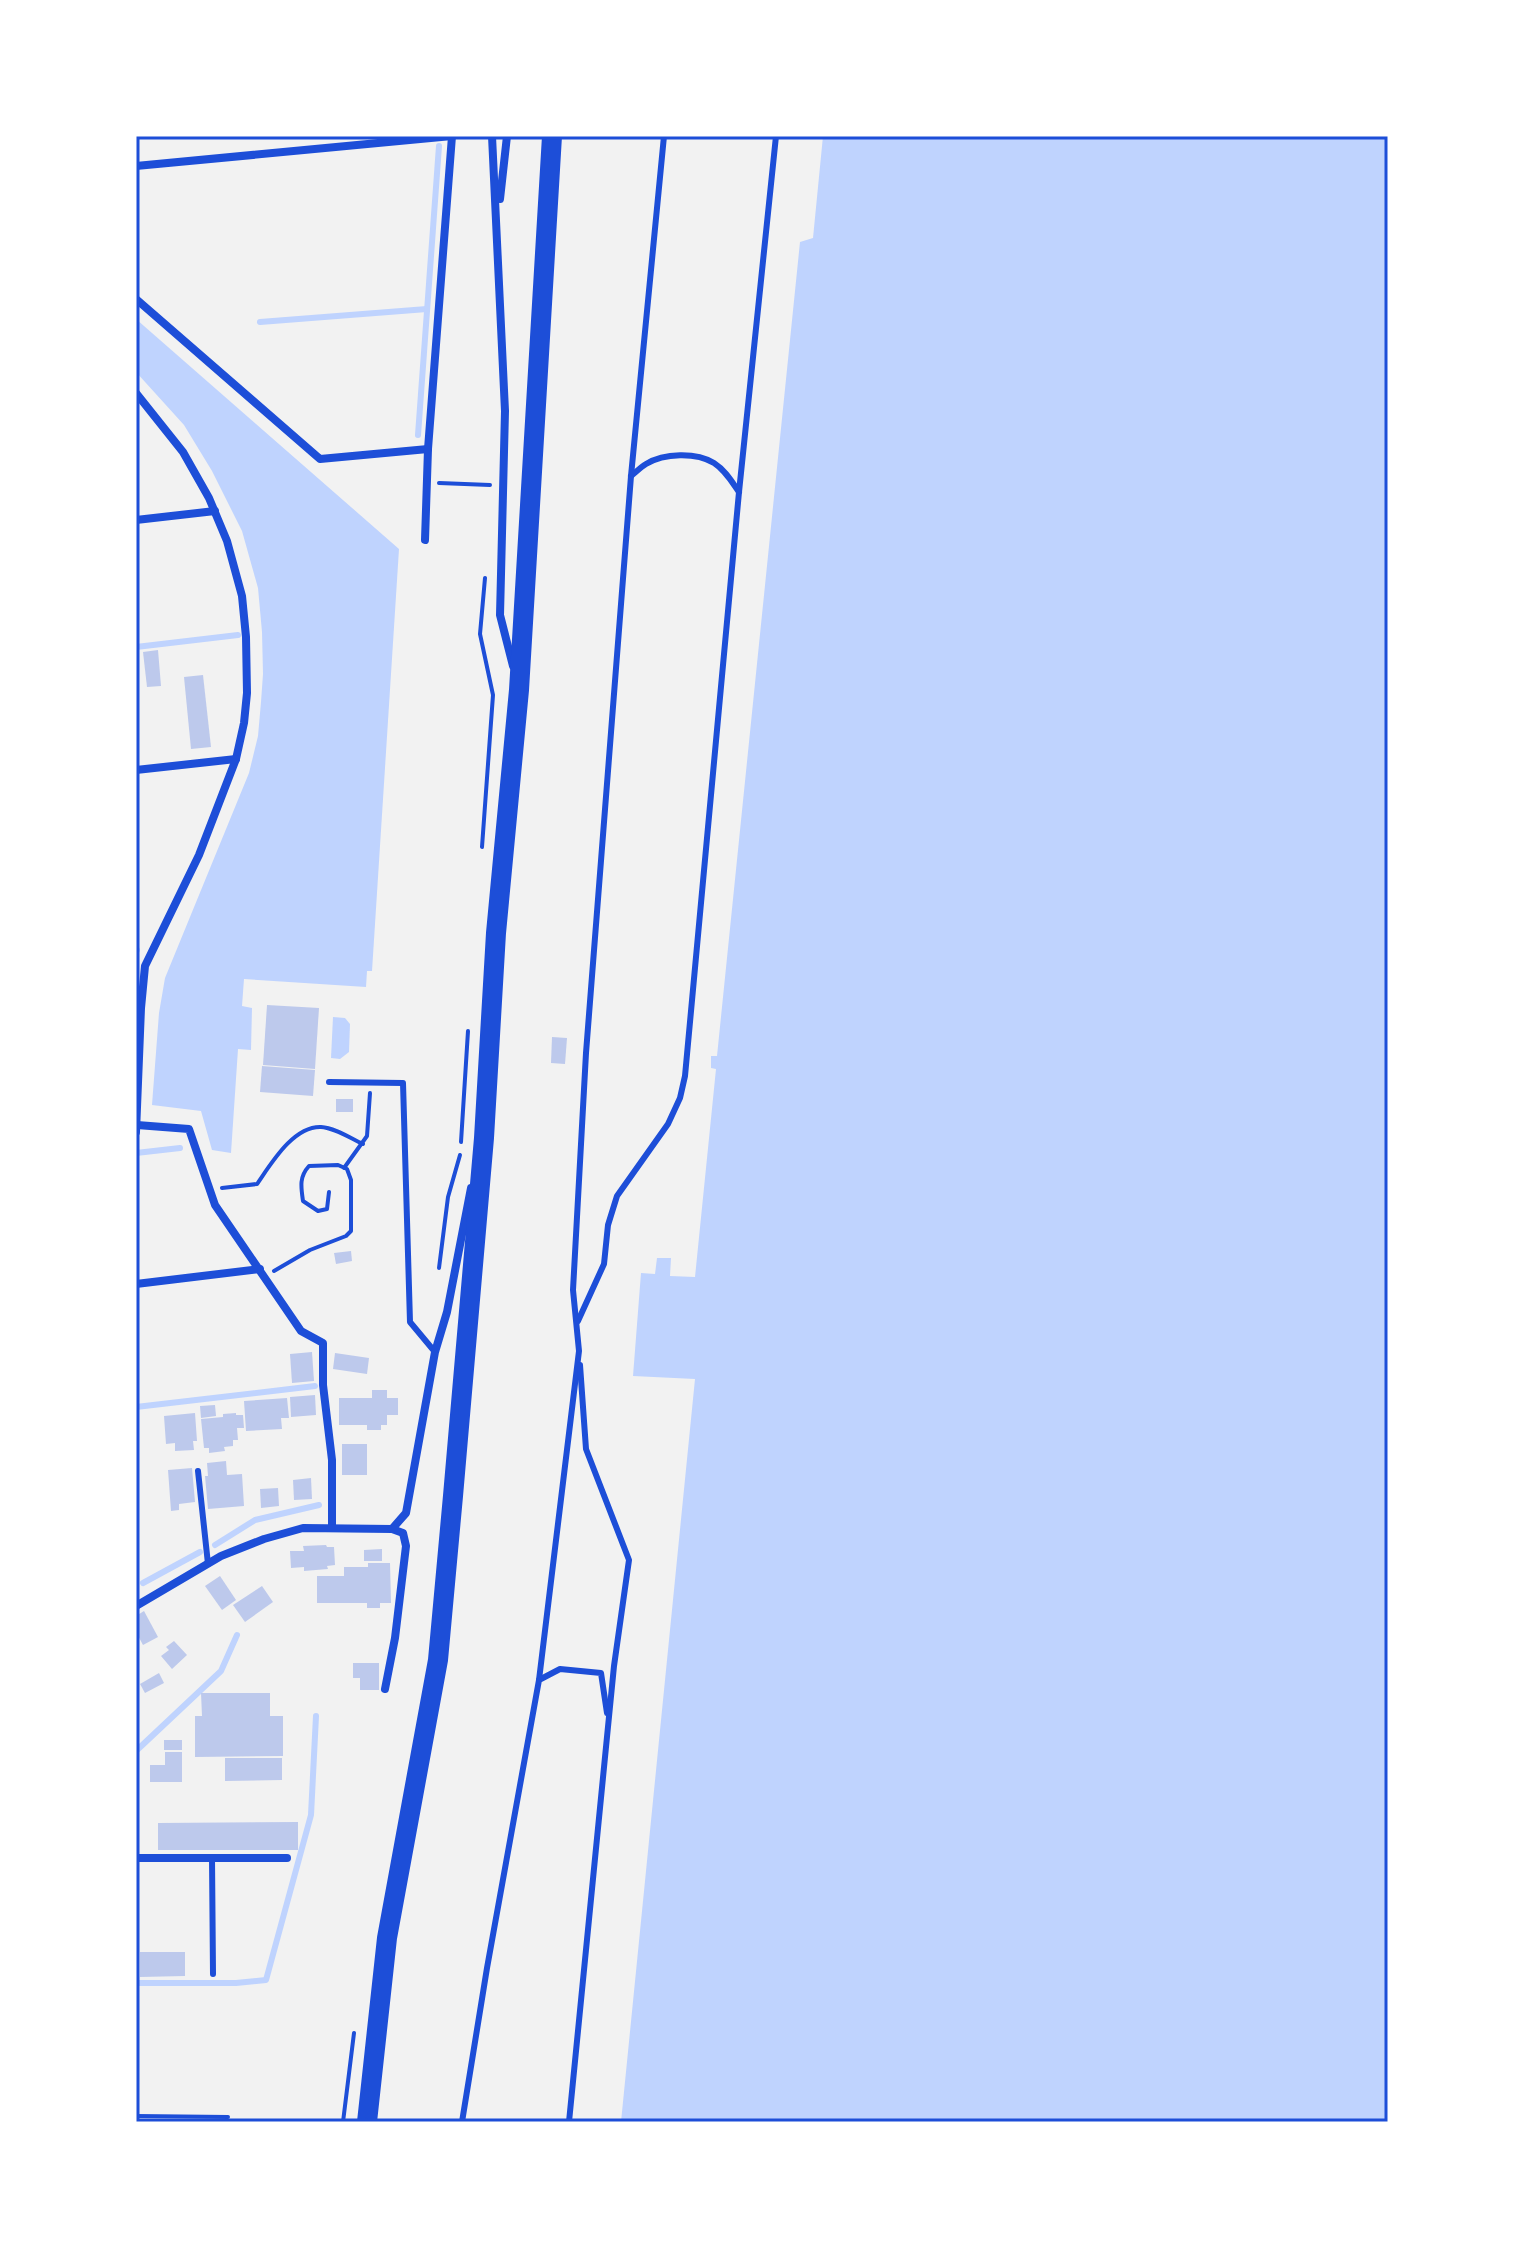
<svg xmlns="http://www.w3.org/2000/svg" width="1524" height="2258" font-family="'PT Serif',serif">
<rect width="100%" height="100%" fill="#f2f2f2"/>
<!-- water -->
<g fill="#bfd3fe">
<polygon points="823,136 1388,136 1388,2122 621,2122 695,1379 633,1376 641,1273 655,1274 657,1258 671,1258 670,1276 695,1277 716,1069 711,1068 711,1056 717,1056 800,242 813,238"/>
<polygon points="136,319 399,549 372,971 367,971 366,987 244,979 242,1006 252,1008 251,1050 238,1049 231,1153 212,1150 201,1111 152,1105 159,1013 165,978 249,773 258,736 261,702 263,674 262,632 258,588 242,531 212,471 184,425 136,372"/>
<polygon points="333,1017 345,1018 350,1024 349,1052 340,1059 331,1058"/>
</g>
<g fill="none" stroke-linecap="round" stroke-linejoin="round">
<!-- stream -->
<g stroke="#bfd3fe" stroke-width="6">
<polyline points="260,322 427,309"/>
<polyline points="418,435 439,146"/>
<polyline points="136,647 238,635"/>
<polyline points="136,950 137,950"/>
<polyline points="136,1153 180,1148"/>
<polyline points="136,1407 315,1386"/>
<polyline points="215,1545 255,1520 319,1505"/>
<polyline points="143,1583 200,1552"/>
<polyline points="136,1751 221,1671 237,1635"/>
<polyline points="136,1983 236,1983 266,1980 311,1815 316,1716"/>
</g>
</g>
<!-- building -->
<g fill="#bdc9ec">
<polygon points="158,650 161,686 147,687 143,652"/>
<polygon points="203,675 211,747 191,749 184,677"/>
<polygon points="267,1005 319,1008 315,1069 263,1065"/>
<polygon points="552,1037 567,1038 565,1064 551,1063"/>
<polygon points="262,1066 315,1070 313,1096 260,1092"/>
<rect x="336" y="1099" width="17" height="13"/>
<polygon points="351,1251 352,1261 336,1264 334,1253"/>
<polygon points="312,1352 314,1381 292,1383 290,1354"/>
<polygon points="335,1353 369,1358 367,1374 333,1369"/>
<polygon points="372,1390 387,1390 387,1398 398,1398 398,1415 387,1415 387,1425 381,1425 381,1430 367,1430 367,1425 339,1425 339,1398 372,1398"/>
<polygon points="315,1395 316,1415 291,1417 290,1397"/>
<polygon points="287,1398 289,1418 281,1418 282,1429 246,1431 244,1401"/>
<polygon points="215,1405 216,1416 201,1418 200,1406"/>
<polygon points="195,1413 197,1441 193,1441 194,1450 175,1451 175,1443 166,1444 164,1416"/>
<polygon points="236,1413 236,1415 243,1415 244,1428 237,1428 238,1440 233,1440 233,1446 224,1447 225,1451 209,1453 209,1448 204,1448 201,1419 223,1417 223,1414"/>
<rect x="342" y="1444" width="25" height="31"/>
<polygon points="226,1461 227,1475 242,1474 244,1506 208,1509 205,1476 208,1476 207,1463"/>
<polygon points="192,1468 195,1502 179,1504 179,1510 171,1511 168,1470"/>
<polygon points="311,1478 312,1499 294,1500 293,1480"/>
<polygon points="278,1488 279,1506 261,1508 260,1489"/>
<polygon points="326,1545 327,1547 334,1547 335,1565 327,1566 328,1569 304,1571 304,1567 291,1568 290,1551 304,1551 303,1546"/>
<polygon points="382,1549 382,1561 364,1561 364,1550"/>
<polygon points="368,1563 390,1563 391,1603 380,1603 380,1608 367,1608 367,1603 317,1603 317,1576 344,1576 344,1567 368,1567"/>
<polygon points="220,1576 236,1600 222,1610 205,1586"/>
<polygon points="262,1586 273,1602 245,1622 233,1605"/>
<polygon points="144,1611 158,1637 143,1645 136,1632 136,1616"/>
<polygon points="174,1641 187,1655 172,1669 161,1656 169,1650 166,1647"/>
<polygon points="353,1663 379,1663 379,1690 360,1690 360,1678 353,1678"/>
<polygon points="159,1673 164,1683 145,1693 140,1684"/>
<polygon points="201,1693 270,1693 270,1716 283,1716 283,1756 195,1757 195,1716 202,1716"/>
<rect x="164" y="1740" width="18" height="10"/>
<polygon points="165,1752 182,1752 182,1782 150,1782 150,1765 165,1765"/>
<polygon points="225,1758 282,1758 282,1780 225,1781"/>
<polygon points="298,1822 298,1850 158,1850 158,1823"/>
<polygon points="140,1952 185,1952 185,1976 140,1977"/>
</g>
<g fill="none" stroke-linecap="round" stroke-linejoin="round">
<!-- path -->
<g stroke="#1d4ed8" stroke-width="4">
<polyline points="439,483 490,485"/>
<polyline points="482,847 493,695 480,634 485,578"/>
<polyline points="461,1142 468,1031"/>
<polyline points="344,1168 367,1136 370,1093"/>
<path d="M 222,1188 L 257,1184 C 271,1164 293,1126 321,1127 C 335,1128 350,1138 363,1144"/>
<polyline points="439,1268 448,1197 460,1155"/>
<path d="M 274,1271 L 310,1250 L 346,1236 L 351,1231 L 351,1180 L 347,1169 L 338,1165 L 309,1166 C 299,1177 301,1187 303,1201 L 318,1211 L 327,1209 L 329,1192"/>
<polyline points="136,2116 228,2117"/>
<polyline points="343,2122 354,2033"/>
</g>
<!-- service -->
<g stroke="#1d4ed8" stroke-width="6">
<path d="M 631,476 C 636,472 641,467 646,464 C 664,453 696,452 714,463 C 725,470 732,482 739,492"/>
<polyline points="329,1082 403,1083 410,1322 435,1352"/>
<polyline points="578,1321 604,1264 608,1225 617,1196 668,1124 680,1098 685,1076 739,492 776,136"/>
<polyline points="198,1471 208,1564"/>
<polyline points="539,1680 579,1351 573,1290 586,1053 631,476 664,136"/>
<polyline points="212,1858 213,1974"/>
<polyline points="462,2122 487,1968 539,1680 560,1669 601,1673 607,1713"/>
<polyline points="569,2122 614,1666 629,1560 586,1449 580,1365"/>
</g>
<!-- minor -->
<g stroke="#1d4ed8" stroke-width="8">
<polyline points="492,136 505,411 500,615 513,666"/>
<polyline points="136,166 452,136"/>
<polyline points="500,199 507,136"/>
<polyline points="136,299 320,459 428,449"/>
<polyline points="136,393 183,452 209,498 227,541 242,596 246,637 247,693 244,723 236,759 199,855 145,966 141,1008 136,1132"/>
<polyline points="136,520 215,511"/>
<polyline points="425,540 428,449 452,136"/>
<polyline points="136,770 236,759"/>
<polyline points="137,1125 189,1129 215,1205 301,1331 323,1343 323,1385 332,1460 332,1527"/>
<polyline points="136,1284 260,1269"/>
<polyline points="136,1606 221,1556 264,1539 303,1528 392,1529 406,1513 435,1352 447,1312 471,1188"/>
<polyline points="385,1689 395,1638 406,1546 403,1533 392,1529"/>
<polyline points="136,1858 287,1858"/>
</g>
<!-- primary -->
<polyline stroke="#1d4ed8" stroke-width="20" points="367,2122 387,1938 438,1660 453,1496 484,1138 496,933 519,690 552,136"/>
</g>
<!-- border -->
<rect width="1524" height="2258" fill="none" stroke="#ffffff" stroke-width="276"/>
<rect x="138" y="138" width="1248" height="1982" fill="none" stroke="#1d4ed8" stroke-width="3"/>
</svg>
